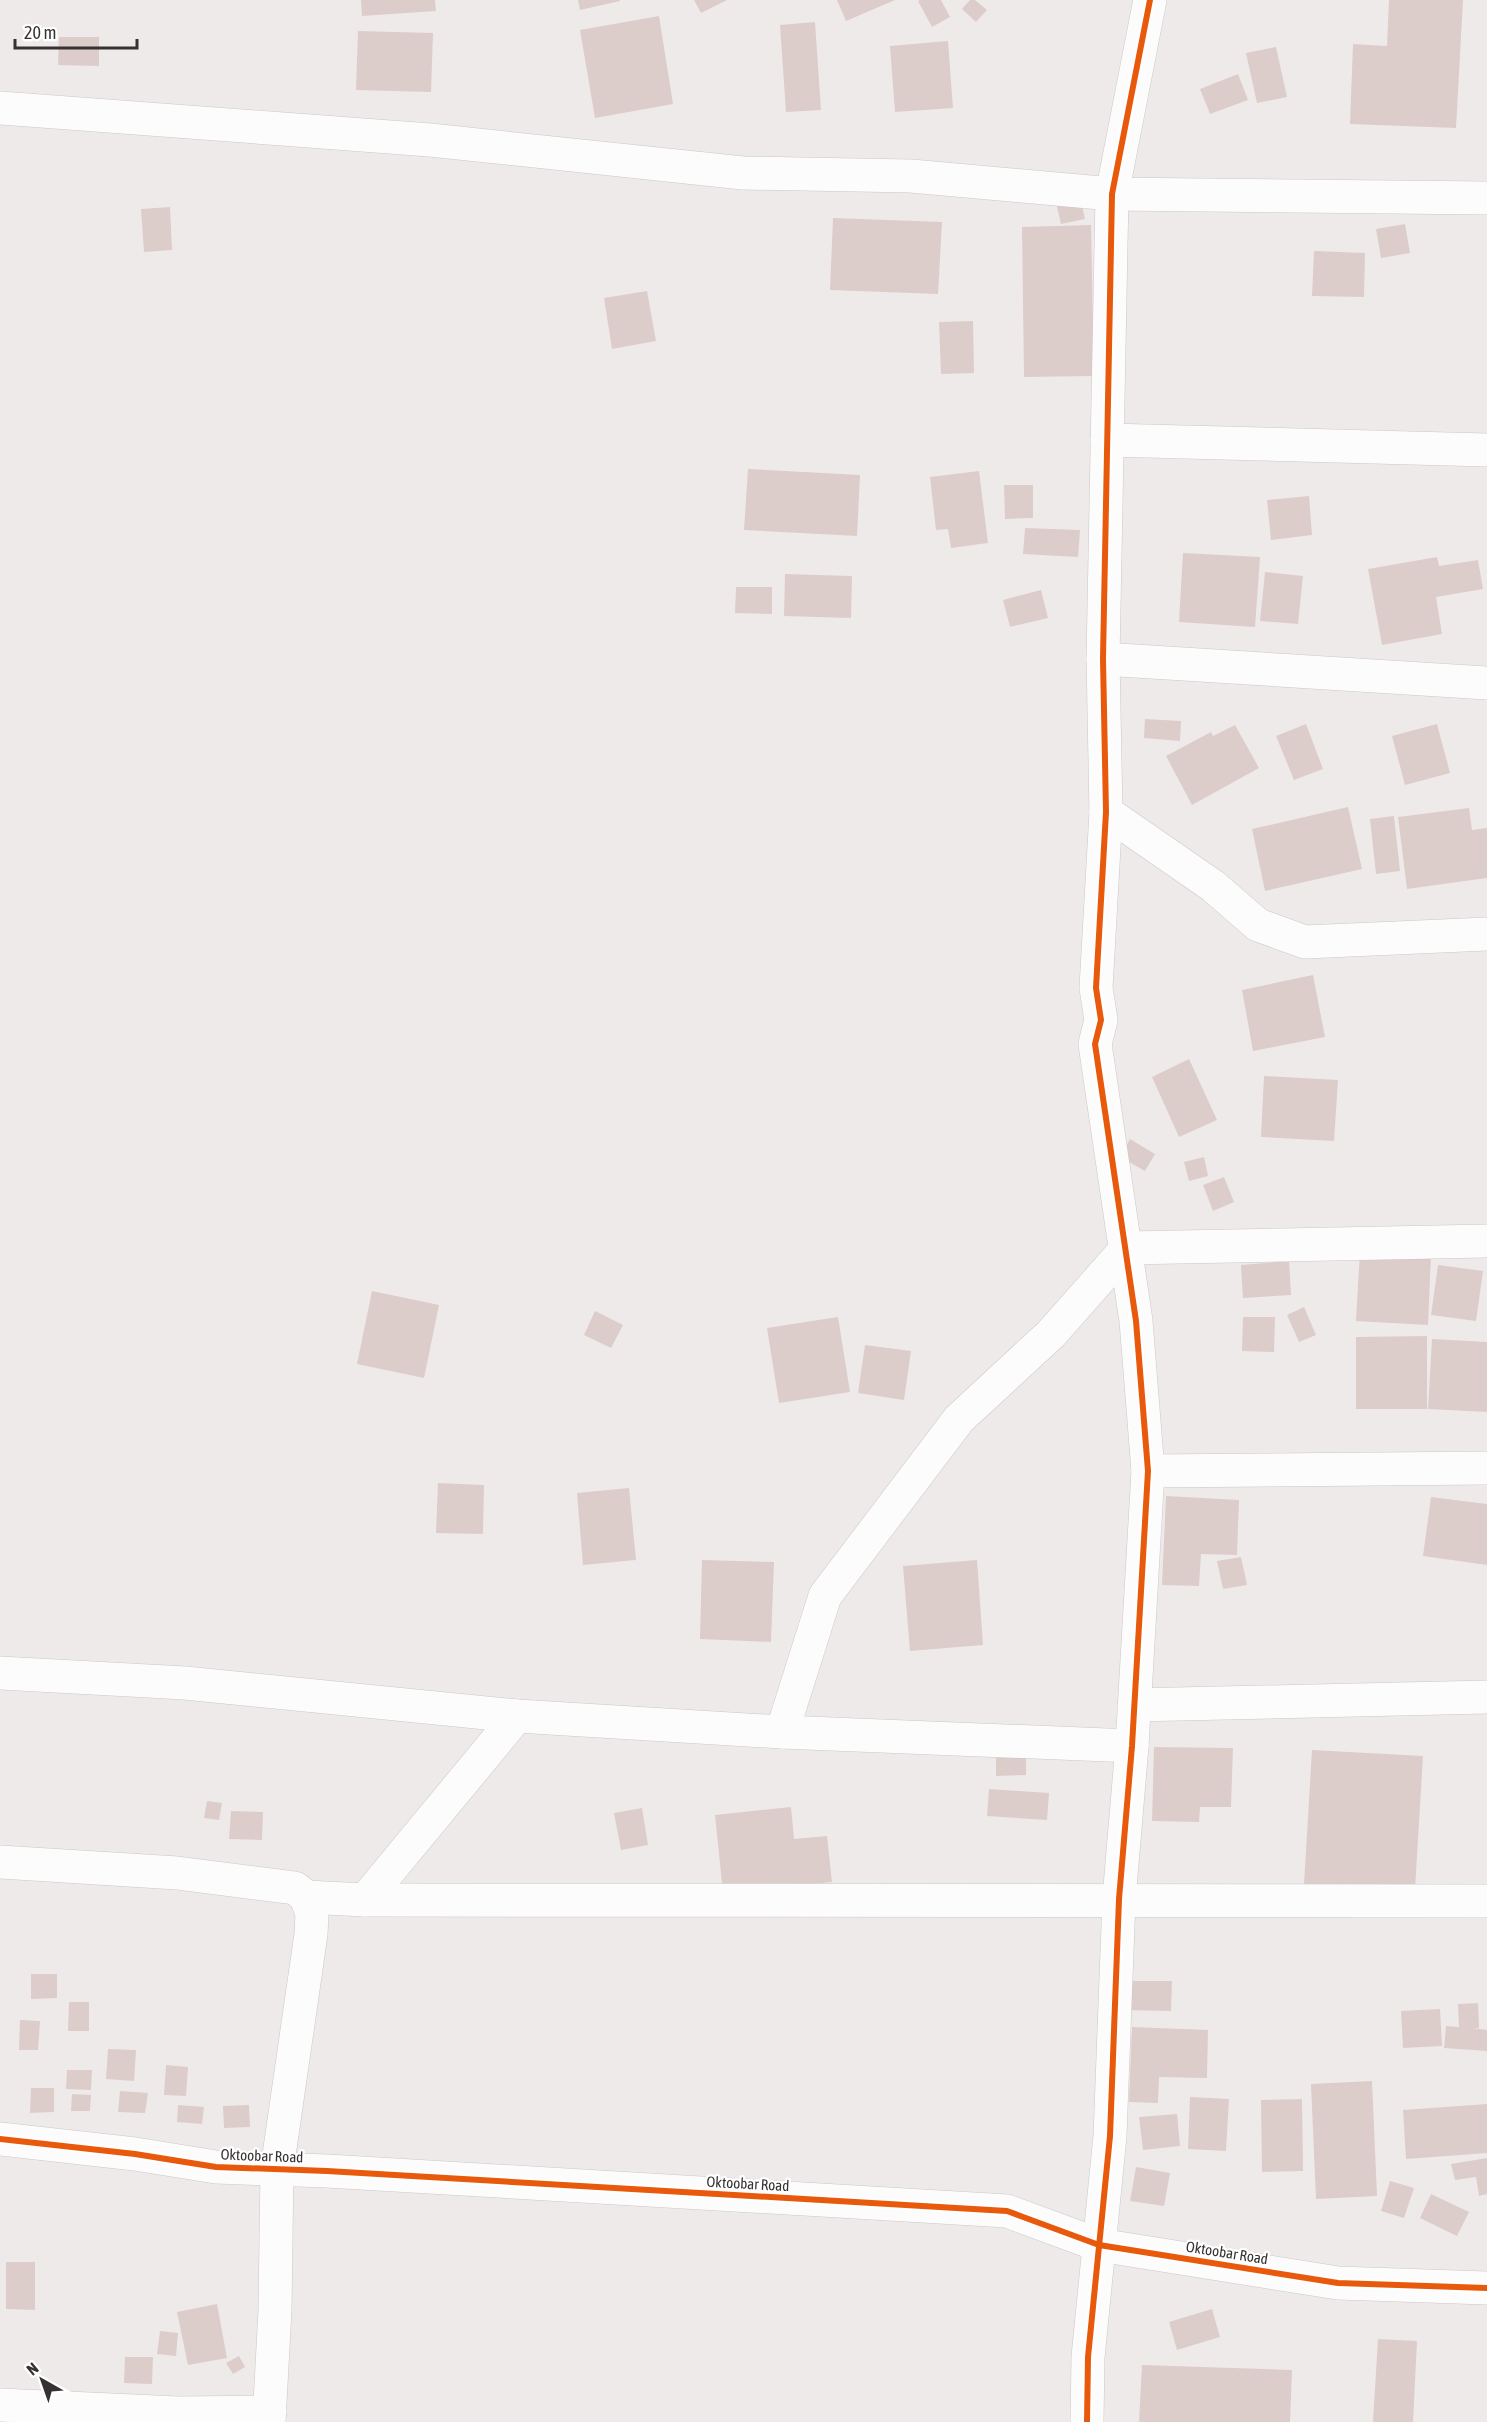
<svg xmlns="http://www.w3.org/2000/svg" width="1487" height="2422" font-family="'Asap Condensed',sans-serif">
<rect width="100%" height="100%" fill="#efeaea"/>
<!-- building -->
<g fill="#dccdcb">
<polygon points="361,0 435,0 436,11 362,16"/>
<polygon points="578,0 620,0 620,1 580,10"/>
<polygon points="694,0 727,0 701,13"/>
<polygon points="837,0 895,0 846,21"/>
<polygon points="920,0 941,0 950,17 932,27 918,1"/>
<polygon points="970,0 975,0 987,10 976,22 962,9"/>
<polygon points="1389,0 1463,0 1456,128 1350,124 1353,44 1387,46"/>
<polygon points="659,16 673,104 595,118 580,30"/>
<polygon points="815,22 821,110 786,112 780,25"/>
<polygon points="358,31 433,33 431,92 356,90"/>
<polygon points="59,37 99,37 99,66 58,65"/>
<polygon points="948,41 953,108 895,112 890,46"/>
<polygon points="1276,47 1287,97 1257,103 1246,53"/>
<polygon points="1238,74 1248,100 1210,114 1200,89"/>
<polygon points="1078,189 1085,219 1061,224 1054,194"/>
<polygon points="170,207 172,250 144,252 141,209"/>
<polygon points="833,218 942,222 938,294 830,290"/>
<polygon points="1405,224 1410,253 1381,258 1376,229"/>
<polygon points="1091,225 1094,376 1024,377 1022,227"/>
<polygon points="1314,251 1365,253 1364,297 1312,296"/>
<polygon points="647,291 656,341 612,349 604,298"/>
<polygon points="973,321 974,373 941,374 939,322"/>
<polygon points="748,469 860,475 857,536 744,530"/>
<polygon points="979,471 988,543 951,548 948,529 936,530 930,477"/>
<polygon points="1004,485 1033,485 1033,518 1005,519"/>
<polygon points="1309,496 1312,535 1271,540 1267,500"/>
<polygon points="1025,528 1080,530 1078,557 1023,554"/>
<polygon points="1183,553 1260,557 1255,627 1179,622"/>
<polygon points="1437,557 1439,566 1478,560 1483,589 1436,597 1442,634 1382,645 1368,569"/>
<polygon points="1265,572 1303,576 1298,624 1260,621"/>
<polygon points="785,574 852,576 851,618 784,616"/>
<polygon points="736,587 772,587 772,614 735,613"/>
<polygon points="1041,590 1048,618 1010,627 1003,600"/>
<polygon points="1145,719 1181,721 1180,741 1144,738"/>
<polygon points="1306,724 1323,769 1294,780 1276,736"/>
<polygon points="1437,724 1450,773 1405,785 1392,736"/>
<polygon points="1235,725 1259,768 1192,805 1166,756 1211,732 1213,736"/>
<polygon points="1348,807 1362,869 1265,891 1252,829"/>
<polygon points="1469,808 1472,830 1487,828 1487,878 1407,889 1398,817"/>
<polygon points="1394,816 1400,871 1376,874 1370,819"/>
<polygon points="1313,975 1325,1037 1253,1051 1242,990"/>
<polygon points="1189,1059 1217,1120 1179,1137 1152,1077"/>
<polygon points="1264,1076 1338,1080 1334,1141 1261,1137"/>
<polygon points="1130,1139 1155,1154 1145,1171 1120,1157"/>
<polygon points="1204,1157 1208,1176 1189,1181 1184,1162"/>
<polygon points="1224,1177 1234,1202 1213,1211 1203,1185"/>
<polygon points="1360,1252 1431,1255 1428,1325 1356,1321"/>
<polygon points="1289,1261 1291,1295 1243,1298 1241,1265"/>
<polygon points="1438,1265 1483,1271 1476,1321 1431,1315"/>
<polygon points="372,1291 439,1305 424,1378 357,1364"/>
<polygon points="1304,1307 1316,1335 1299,1342 1287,1315"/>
<polygon points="595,1311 623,1325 611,1348 584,1335"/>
<polygon points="838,1317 850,1392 779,1403 767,1328"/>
<polygon points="1243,1317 1275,1317 1274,1352 1242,1351"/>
<polygon points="1427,1336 1427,1409 1356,1409 1356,1337"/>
<polygon points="1432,1339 1487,1342 1487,1412 1428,1409"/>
<polygon points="865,1345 911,1351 904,1400 858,1393"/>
<polygon points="438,1483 484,1485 483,1534 436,1533"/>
<polygon points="629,1488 636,1560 583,1565 577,1493"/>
<polygon points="1166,1496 1239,1500 1237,1555 1201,1554 1199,1586 1162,1585"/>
<polygon points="1431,1497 1487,1504 1487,1565 1423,1556"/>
<polygon points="1241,1557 1247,1585 1223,1589 1217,1561"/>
<polygon points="702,1560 774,1562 771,1642 700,1639"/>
<polygon points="977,1560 983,1645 910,1651 903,1566"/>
<polygon points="996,1741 1026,1741 1026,1775 996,1776"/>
<polygon points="1154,1747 1233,1748 1231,1807 1200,1807 1199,1822 1152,1821"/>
<polygon points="1312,1750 1423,1756 1414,1906 1303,1901"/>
<polygon points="989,1789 1049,1793 1047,1820 987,1816"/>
<polygon points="207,1801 222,1803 219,1820 204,1818"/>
<polygon points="791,1807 794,1839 827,1836 832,1882 723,1893 715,1815"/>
<polygon points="642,1808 648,1845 621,1850 614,1813"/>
<polygon points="231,1811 263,1812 262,1840 229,1839"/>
<polygon points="31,1974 57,1974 57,1998 31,1999"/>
<polygon points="1122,1981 1172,1981 1171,2011 1121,2010"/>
<polygon points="69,2002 89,2002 89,2031 68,2031"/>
<polygon points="1478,2003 1479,2028 1473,2028 1487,2030 1487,2051 1444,2048 1446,2026 1459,2027 1458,2004"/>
<polygon points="1440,2009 1442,2046 1403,2048 1401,2011"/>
<polygon points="20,2020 40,2021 38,2050 19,2050"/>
<polygon points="1132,2027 1208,2030 1207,2078 1159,2077 1158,2103 1129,2102"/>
<polygon points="108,2049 136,2050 134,2081 106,2079"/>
<polygon points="166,2065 188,2067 186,2096 164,2095"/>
<polygon points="67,2070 92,2070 91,2090 66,2089"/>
<polygon points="1372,2081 1377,2196 1316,2199 1311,2084"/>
<polygon points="31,2088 54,2088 54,2112 30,2113"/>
<polygon points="120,2091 148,2093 145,2113 118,2112"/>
<polygon points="72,2094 91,2095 90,2111 71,2111"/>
<polygon points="1190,2097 1229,2099 1226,2151 1188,2149"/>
<polygon points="1302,2099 1303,2171 1262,2172 1261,2100"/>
<polygon points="1487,2104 1487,2153 1406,2159 1403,2110"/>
<polygon points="178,2105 204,2107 202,2124 177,2122"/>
<polygon points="249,2105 250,2127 224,2128 223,2106"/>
<polygon points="1177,2114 1180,2146 1143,2150 1139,2117"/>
<polygon points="1487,2158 1487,2194 1479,2196 1476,2177 1455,2180 1451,2164"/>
<polygon points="1136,2167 1170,2173 1164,2206 1130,2201"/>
<polygon points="1390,2181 1414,2188 1404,2218 1381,2211"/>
<polygon points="1431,2194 1469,2212 1457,2236 1420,2218"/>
<polygon points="6,2262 35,2262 35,2310 6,2309"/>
<polygon points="217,2304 227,2358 188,2365 177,2312"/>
<polygon points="1212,2309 1220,2337 1177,2350 1169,2322"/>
<polygon points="160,2331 178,2333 176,2356 157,2354"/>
<polygon points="1378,2339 1417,2341 1413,2422 1373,2422"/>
<polygon points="239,2356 245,2367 233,2374 226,2363"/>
<polygon points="125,2357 153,2357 152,2384 124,2383"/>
<polygon points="1142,2365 1292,2370 1290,2422 1139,2422"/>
</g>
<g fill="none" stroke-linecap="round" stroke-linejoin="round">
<defs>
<g id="minor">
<polyline points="0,108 430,140 743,173 911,176 1112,194 1487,198"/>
<polyline points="1107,440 1487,450"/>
<polyline points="1103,659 1487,683"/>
<polyline points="1106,812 1213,886 1258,925 1305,942 1487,934"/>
<polyline points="1148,1471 1487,1468"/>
<polyline points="0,1673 185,1683 517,1716 782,1732 1132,1746"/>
<polyline points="1134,1705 1487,1697"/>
<polyline points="782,1732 825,1596 959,1419 1051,1334 1127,1248 1487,1241"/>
<polyline points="0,1862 177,1873 295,1888 306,1897 312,1914 311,1934 277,2169 275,2310 269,2422"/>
<polyline points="306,1897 365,1900 517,1716"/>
<polyline points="365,1900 1487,1901"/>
<polyline points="0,2139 135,2154 216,2167 327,2171 1007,2211 1099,2245 1338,2283 1487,2288"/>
<polyline points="0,2405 178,2413 270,2412"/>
<polyline points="1087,2422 1088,2357 1110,2136 1119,1899 1132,1746 1148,1471 1136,1321 1095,1044 1101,1020 1096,988 1106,812 1103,659 1112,194 1150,0"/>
</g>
</defs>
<!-- minor casing -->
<use href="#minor" stroke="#cbc7c7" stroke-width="34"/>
<!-- minor -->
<use href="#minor" stroke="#fdfcfc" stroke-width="33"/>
<defs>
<g id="cycleway">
<polyline points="0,2139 135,2154 216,2167 327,2171 1007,2211 1099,2245 1338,2283 1487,2288"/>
<polyline points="1087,2422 1088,2357 1110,2136 1119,1899 1132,1746 1148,1471 1136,1321 1095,1044 1101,1020 1096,988 1106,812 1103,659 1112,194 1150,0"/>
</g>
</defs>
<!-- cycleway casing -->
<use href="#cycleway" stroke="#fff" stroke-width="10"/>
<!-- cycleway -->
<use href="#cycleway" stroke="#e8590c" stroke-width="6"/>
</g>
<g text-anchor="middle" stroke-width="4.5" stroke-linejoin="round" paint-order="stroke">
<!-- street labels -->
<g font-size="15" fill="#363232" stroke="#fff">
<text transform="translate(262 2156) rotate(2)" y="5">Oktoobar Road</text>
<text transform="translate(748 2184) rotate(3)" y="5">Oktoobar Road</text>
<text transform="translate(1227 2253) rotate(9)" y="5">Oktoobar Road</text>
</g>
</g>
<!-- north arrow -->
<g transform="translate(42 2380) rotate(320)" stroke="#ffffff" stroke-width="4.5" paint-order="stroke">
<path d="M0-4.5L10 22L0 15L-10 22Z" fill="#363232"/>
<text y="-9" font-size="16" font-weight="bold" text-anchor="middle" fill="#363232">N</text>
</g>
<!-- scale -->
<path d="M15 39v9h122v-9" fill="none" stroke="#363232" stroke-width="3"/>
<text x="24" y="39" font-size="18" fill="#363232" stroke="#ffffff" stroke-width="4.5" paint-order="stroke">20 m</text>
</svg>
